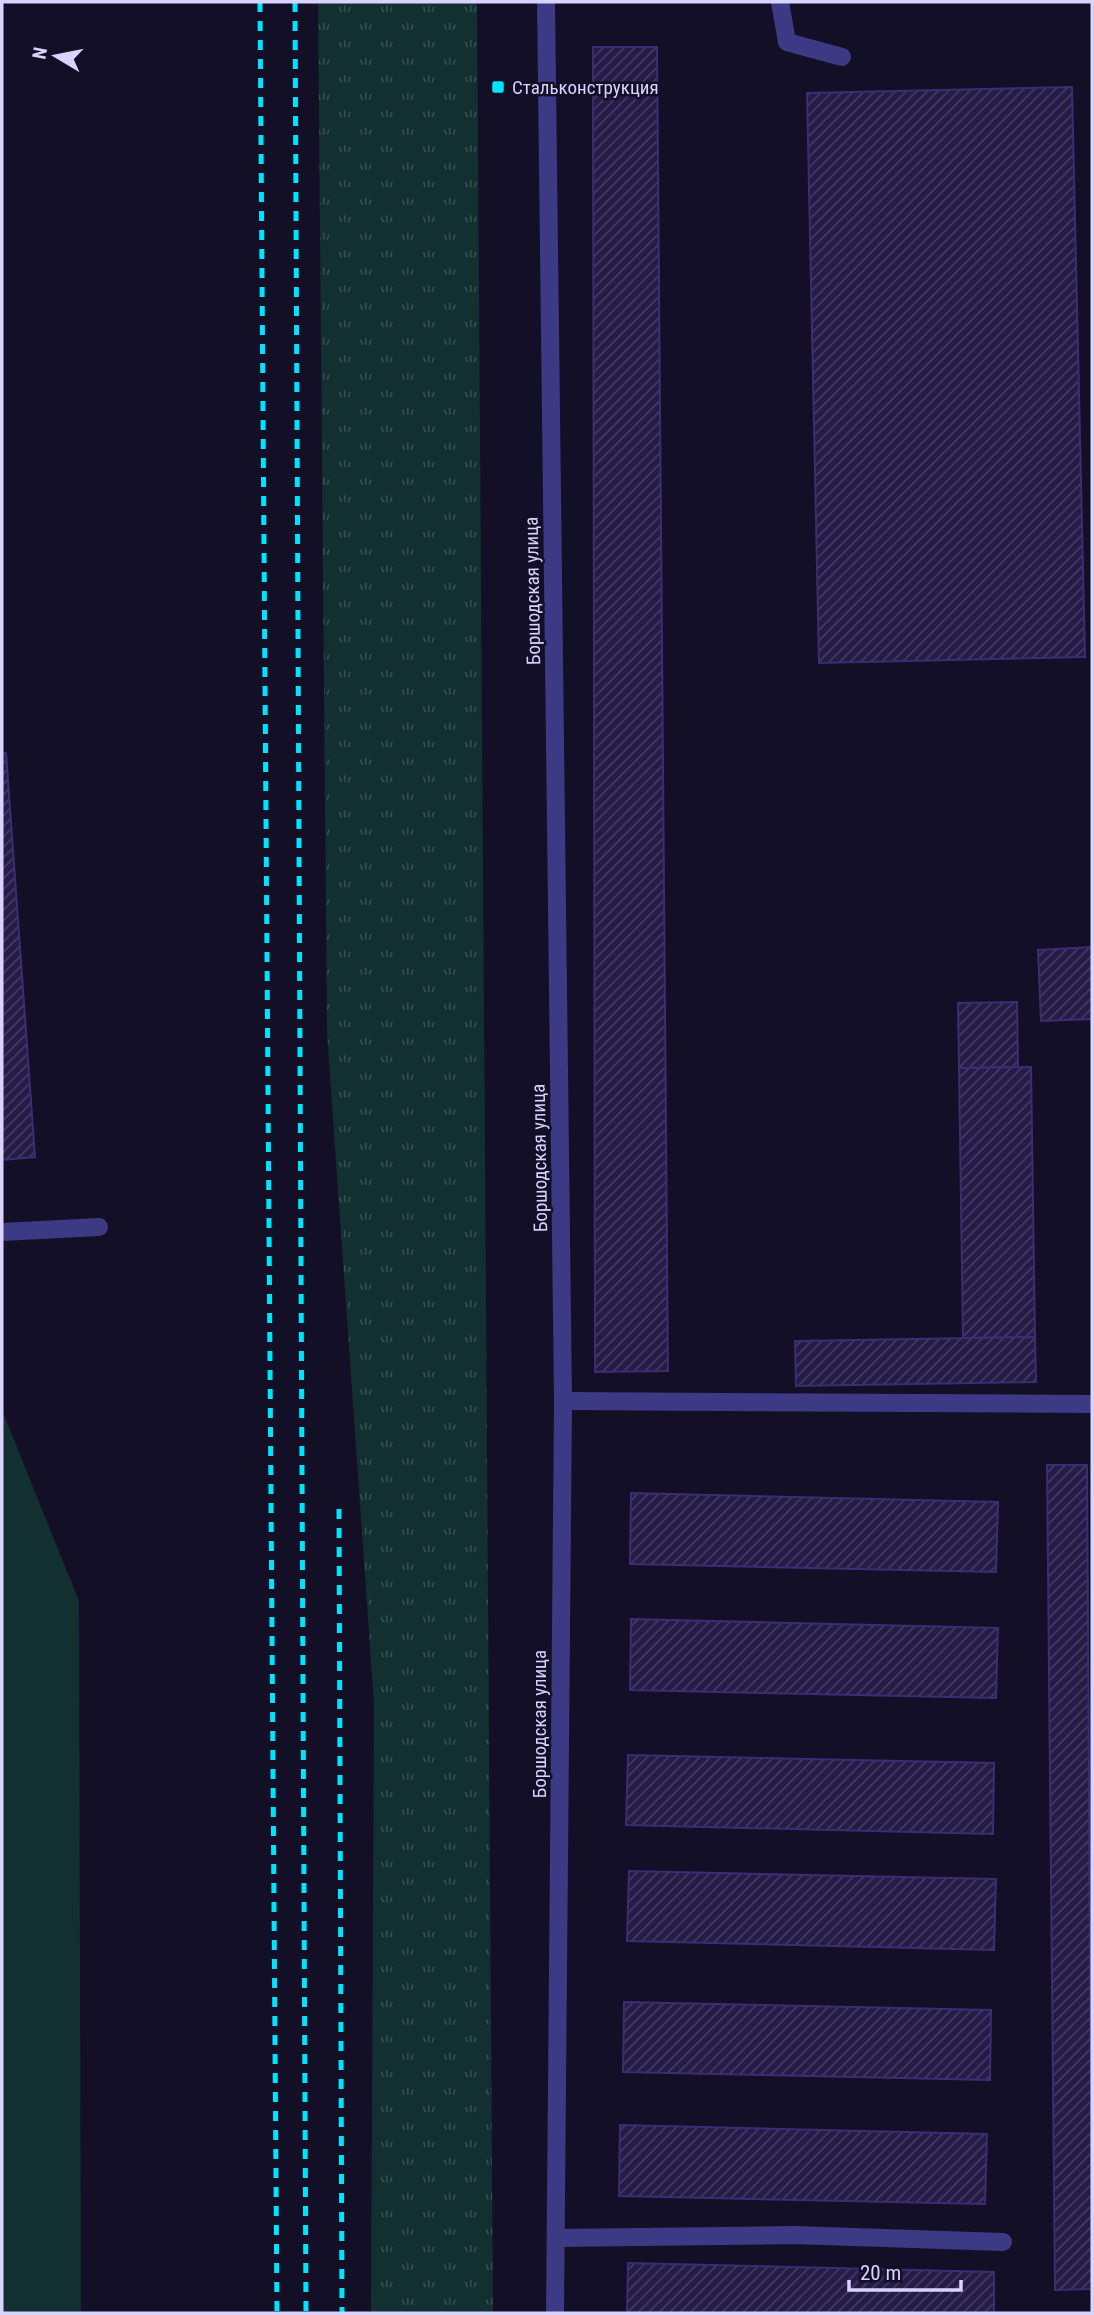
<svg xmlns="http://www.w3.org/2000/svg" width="1094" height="2315" font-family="'Roboto Condensed',sans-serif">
<defs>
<pattern id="grass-tufts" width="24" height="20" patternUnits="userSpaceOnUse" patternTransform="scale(1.75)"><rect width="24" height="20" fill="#12302f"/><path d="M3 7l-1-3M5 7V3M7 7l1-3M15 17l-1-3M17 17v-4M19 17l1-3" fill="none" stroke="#344d4e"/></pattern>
<pattern id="building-hatch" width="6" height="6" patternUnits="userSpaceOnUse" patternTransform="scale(1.75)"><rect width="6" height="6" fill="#241b47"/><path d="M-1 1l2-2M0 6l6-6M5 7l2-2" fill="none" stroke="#433b63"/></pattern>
</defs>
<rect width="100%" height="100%" fill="#130f26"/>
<!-- grass -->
<polygon fill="url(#grass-tufts)" points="318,2 477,2 493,2313 371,2313 374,1704 327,1033"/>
<!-- garden -->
<polygon fill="#12302f" points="2,1410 79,1601 81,2313 2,2313"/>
<!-- building -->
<g fill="url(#building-hatch)" stroke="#3b2d73" stroke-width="2">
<polygon points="593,47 657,47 668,1371 595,1372"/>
<polygon points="1072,87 1085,657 819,663 807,93"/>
<polygon points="6,753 35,1157 2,1160 2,754"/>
<polygon points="1092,947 1092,1019 1041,1021 1038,950"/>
<polygon points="1017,1002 1018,1067 959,1068 958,1003"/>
<polygon points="1031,1067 1035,1337 963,1338 959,1068"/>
<polygon points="1035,1337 1036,1382 796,1386 795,1341"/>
<polygon points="1047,1465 1087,1465 1092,2289 1055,2290"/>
<polygon points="631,1493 998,1502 996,1572 630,1564"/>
<polygon points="631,1619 998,1628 996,1698 630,1690"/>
<polygon points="628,1755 994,1763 993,1834 626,1825"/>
<polygon points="629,1871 996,1879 994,1950 627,1941"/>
<polygon points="624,2002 991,2010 990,2080 623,2072"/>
<polygon points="620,2125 987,2134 985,2204 619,2196"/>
<polygon points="628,2263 994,2272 994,2313 627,2313"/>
</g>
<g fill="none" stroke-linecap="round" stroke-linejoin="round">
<!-- minor -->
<g stroke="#3d3a85" stroke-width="18">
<polyline points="546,2 563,1401 555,2313"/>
<polyline points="780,2 787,42 842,57"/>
<polyline points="2,1232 99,1227"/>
<polyline points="563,1401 1092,1404"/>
<polyline points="556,2238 794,2235 1003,2242"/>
</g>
<!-- rail -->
<g stroke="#00e5ff" stroke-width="5" stroke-dasharray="10 9" stroke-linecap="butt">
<polyline points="260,2 277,2313"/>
<polyline points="295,2 306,2313"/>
<polyline points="339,1509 342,2313"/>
</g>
</g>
<!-- markers -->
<rect fill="#00e5ff" stroke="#130f26" stroke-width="2.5" x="491" y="80" width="14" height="14" rx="3.5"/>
<g text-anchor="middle" stroke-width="5" stroke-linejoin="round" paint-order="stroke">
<!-- poi labels -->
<g font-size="19" fill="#d9d4ff" stroke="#130f26" text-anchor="start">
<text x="512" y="94">Стальконструкция</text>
</g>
<!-- street labels -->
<g font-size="19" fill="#d9d4ff" stroke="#130f26">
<text transform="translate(532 591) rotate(-91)" y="7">Боршодская улица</text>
<text transform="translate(539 1158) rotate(-91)" y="7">Боршодская улица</text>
<text transform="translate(539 1724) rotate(-90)" y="7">Боршодская улица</text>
</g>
</g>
<!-- border -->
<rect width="1094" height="2315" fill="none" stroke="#d9d4ff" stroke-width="7"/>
<!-- north arrow -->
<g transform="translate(56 56) rotate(280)" stroke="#130f26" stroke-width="5" paint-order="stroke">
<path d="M0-5L12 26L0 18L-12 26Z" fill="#d9d4ff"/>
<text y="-10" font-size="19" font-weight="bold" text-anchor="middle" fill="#d9d4ff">N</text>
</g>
<!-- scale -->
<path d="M849 2280v10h112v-10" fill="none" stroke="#d9d4ff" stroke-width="3.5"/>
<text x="860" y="2280" font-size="21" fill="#d9d4ff" stroke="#130f26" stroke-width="5" paint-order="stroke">20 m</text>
</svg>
